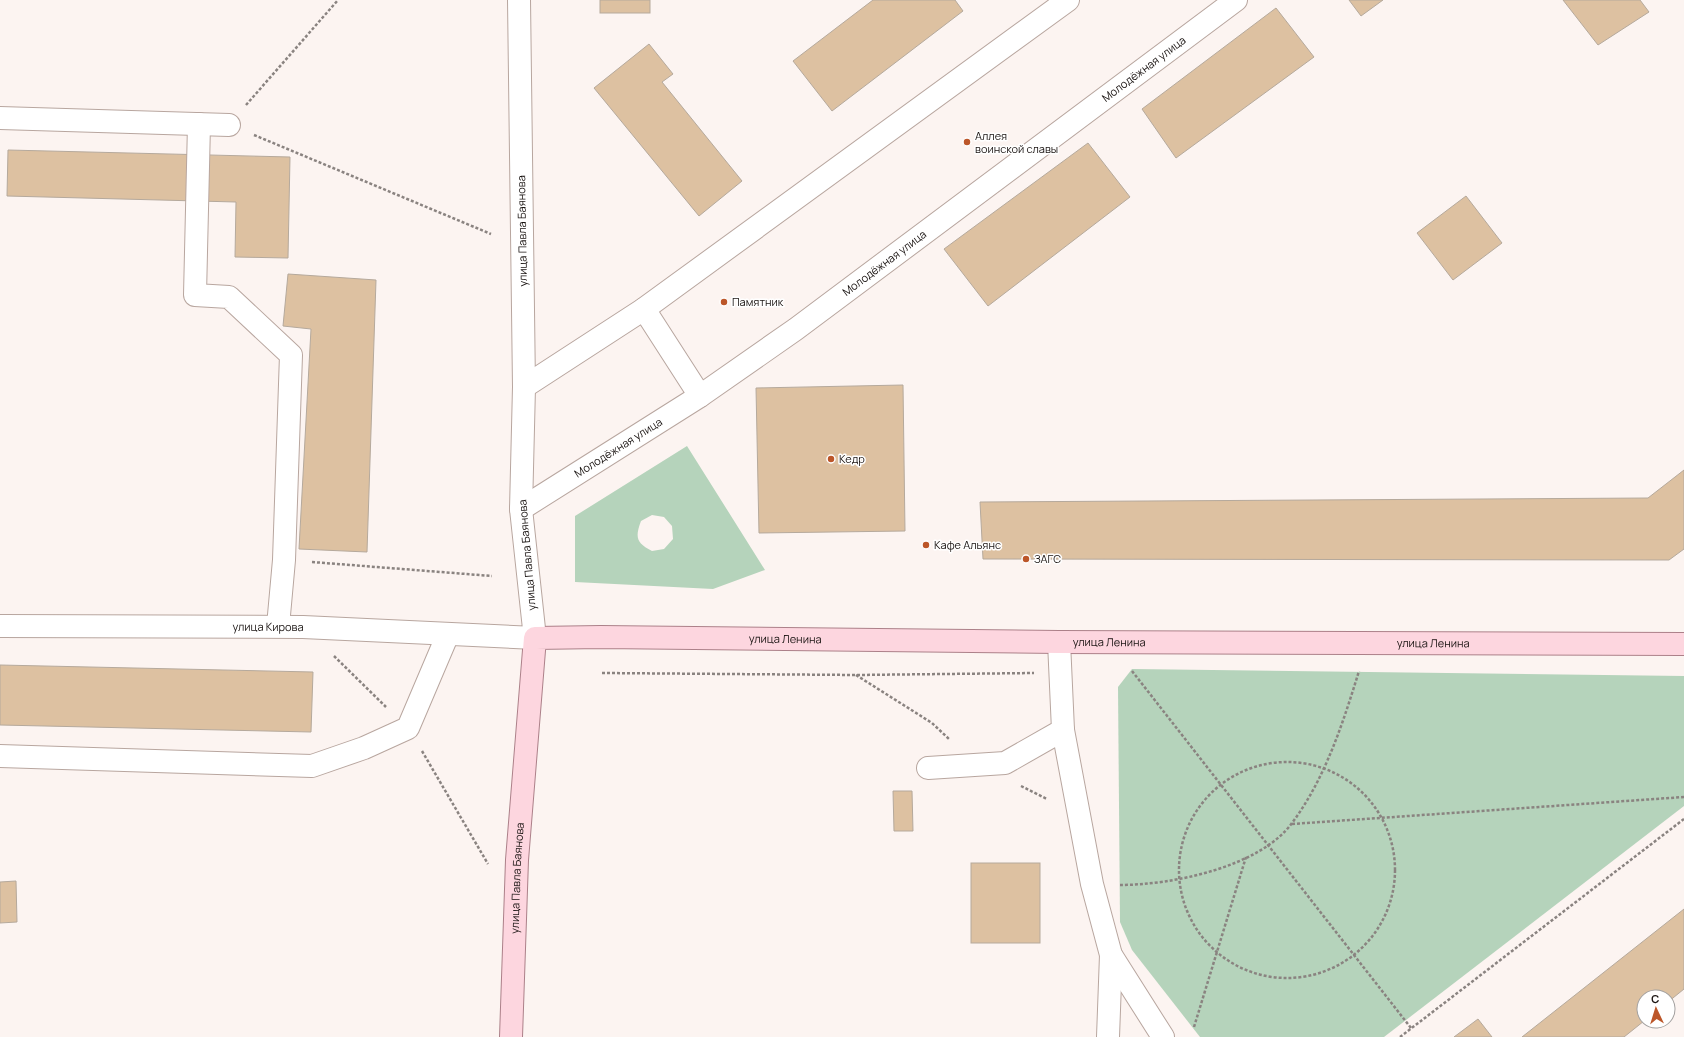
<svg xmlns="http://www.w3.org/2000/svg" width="1684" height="1037" font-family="Manrope,sans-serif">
<rect width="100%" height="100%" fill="#fcf4f1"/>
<!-- green -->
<g fill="#b5d3bb" fill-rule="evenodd">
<path d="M 687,446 L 765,570 L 713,589 L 575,582 L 575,516 ZM 652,515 L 664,517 L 672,526 L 673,539 L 664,549 L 652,551 C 636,543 635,537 641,521 Z"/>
<polygon points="1132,669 1684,676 1684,806 1384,1037 1200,1037 1132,950 1120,922 1118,687"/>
</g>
<!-- building -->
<g fill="#ddc1a1" stroke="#b5a99c">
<rect x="600" y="0" width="50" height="13"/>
<polygon points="873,0 955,0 963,11 832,111 793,61"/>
<polygon points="1349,0 1383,0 1361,16"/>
<polygon points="1563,0 1640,0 1649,12 1598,45"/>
<polygon points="1276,8 1314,57 1176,158 1142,109"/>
<polygon points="649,44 673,74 662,82 742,181 699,216 594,88"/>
<polygon points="1088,143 1130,197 988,306 944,249"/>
<polygon points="8,150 290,157 288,258 235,257 236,202 7,196"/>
<polygon points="1466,196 1502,243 1453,280 1417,233"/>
<polygon points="288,274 376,280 367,552 299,549 311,329 283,326"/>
<polygon points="903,385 905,531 759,533 756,388"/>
<polygon points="1684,470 1684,549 1669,560 983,559 980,502 1648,498"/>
<polygon points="0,665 313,672 311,732 0,725"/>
<polygon points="893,791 912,791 913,831 894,831"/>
<rect x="971" y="863" width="69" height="80"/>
<polygon points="16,881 17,922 0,923 0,882"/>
<polygon points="1684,909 1684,989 1668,1002 1668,997 1644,997 1644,1021 1624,1037 1522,1037"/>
<polygon points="1478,1019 1492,1037 1454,1037"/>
</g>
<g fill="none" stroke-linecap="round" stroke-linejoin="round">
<defs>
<g id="minor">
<polyline points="0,118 229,125"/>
<polyline points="199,124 195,295 229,297 291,355 284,560 278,626"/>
<polyline points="644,309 700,396"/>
<polyline points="524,387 644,309 1068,0"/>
<path id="s1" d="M 521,509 L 700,396 L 796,329 L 1236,0"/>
<path id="s2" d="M 0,626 L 303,627 L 535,638 L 521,509 L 524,387 L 519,0"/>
<polyline points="1063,730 1092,884 1111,955 1163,1037"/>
<polyline points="0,756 312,766 364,748 408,728 448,634"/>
<polyline points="928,768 1005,763 1063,730 1059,642"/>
<polyline points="1108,1037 1111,955"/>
</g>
<g id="major">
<path id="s3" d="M 511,1037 L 517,860 L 535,638 L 601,637 L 1059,642 L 1684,644"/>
</g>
</defs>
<!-- minor casing -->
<use href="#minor" stroke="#b8a69f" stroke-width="24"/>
<!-- major casing -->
<use href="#major" stroke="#ac8089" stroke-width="24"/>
<!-- path -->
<g stroke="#8a8380" stroke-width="2.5" stroke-dasharray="3 2" stroke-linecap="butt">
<polyline points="246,105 338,0"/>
<polyline points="254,135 491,234"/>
<polyline points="312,562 492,576"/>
<polyline points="334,656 386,707"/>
<polyline points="1132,671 1411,1028"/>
<polyline points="602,673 856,675 1034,673"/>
<polyline points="856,675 932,723 949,739"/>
<polyline points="422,751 488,864"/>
<circle cx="1287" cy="870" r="108"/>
<polyline points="1021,786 1047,799"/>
<polyline points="1292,824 1684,797"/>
<path d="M 1120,885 C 1172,885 1260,867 1292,823 C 1325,779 1343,723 1359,671"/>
<polyline points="1194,1027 1246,857"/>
<polyline points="1400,1037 1684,819"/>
</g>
<!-- minor -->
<use href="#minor" stroke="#fff" stroke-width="22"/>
<!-- major -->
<use href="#major" stroke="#fdd6df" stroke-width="22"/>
</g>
<!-- markers -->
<g fill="#bc5629" stroke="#fff" stroke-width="1.5">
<circle cx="967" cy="142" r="4"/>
<circle cx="724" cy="302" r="4"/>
<circle cx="831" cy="459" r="4"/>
<circle cx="926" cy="545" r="4"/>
<circle cx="1026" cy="559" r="4"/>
</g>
<g text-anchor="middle" stroke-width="3" stroke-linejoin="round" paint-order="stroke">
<!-- street labels -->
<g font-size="11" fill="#191311" stroke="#fff">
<text dy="4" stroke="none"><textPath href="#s1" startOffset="763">Молодёжная улица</textPath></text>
<text transform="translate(522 231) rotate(-91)" y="4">улица Павла Баянова</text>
<text dy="4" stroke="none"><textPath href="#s1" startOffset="439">Молодёжная улица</textPath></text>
<text dy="4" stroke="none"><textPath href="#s1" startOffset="115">Молодёжная улица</textPath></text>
<text transform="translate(527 555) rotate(-95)" y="4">улица Павла Баянова</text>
<text dy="4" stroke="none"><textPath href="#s2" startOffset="268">улица Кирова</textPath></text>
<text dy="4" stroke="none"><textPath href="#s3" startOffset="650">улица Ленина</textPath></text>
<text dy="4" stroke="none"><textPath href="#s3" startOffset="974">улица Ленина</textPath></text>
<text dy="4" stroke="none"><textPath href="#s3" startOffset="1298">улица Ленина</textPath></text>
<text dy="4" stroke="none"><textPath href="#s3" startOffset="159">улица Павла Баянова</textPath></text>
</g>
<!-- poi labels -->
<g font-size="11" fill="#191311" stroke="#fff" text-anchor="start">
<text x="975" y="140">Аллея<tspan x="975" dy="13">воинской славы</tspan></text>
<text x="732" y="306">Памятник</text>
<text x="839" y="463">Кедр</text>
<text x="934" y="549">Кафе Альянс</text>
<text x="1034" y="563">ЗАГС</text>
</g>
</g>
<!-- north arrow -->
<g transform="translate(1656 1009) rotate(356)"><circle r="19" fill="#ffffff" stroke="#a3a1a0"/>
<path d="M0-3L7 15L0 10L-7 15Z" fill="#bc5629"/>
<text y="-6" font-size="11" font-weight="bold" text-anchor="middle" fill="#191311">С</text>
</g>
</svg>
